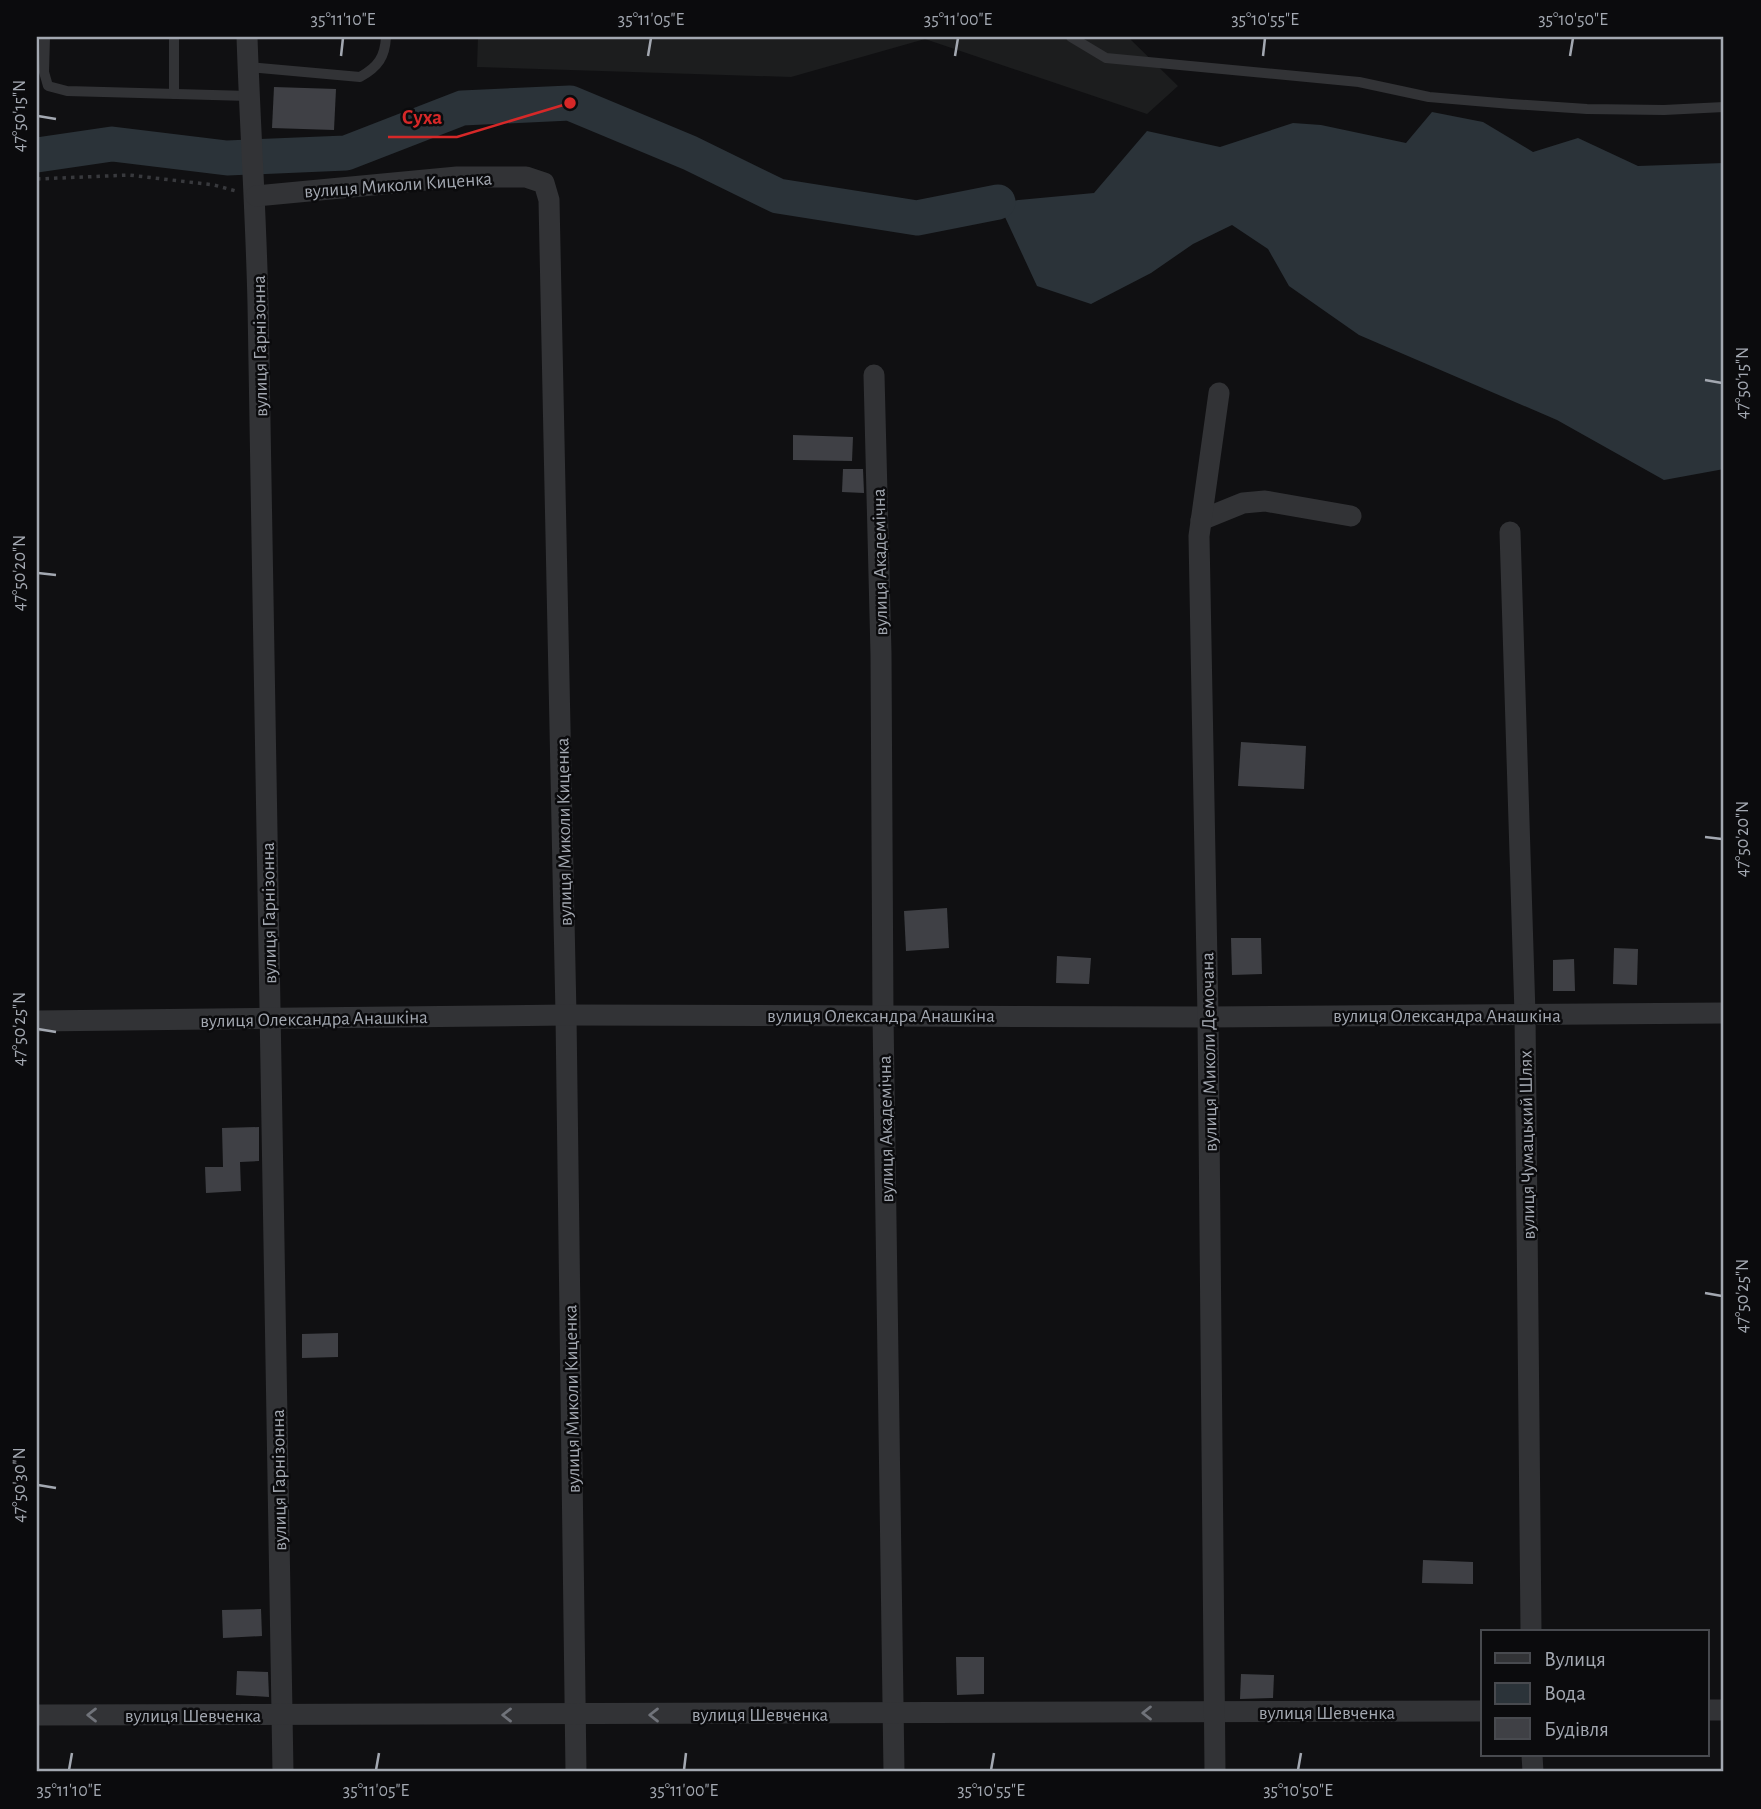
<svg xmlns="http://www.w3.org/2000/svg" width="1761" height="1809" font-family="'Alegreya Sans',sans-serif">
<rect width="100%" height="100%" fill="#101012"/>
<!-- built -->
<polygon fill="#1c1d1e" points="478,37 1128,37 1178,86 1147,114 925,39 791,77 477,67"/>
<!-- water -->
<polygon fill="#2b3339" points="1432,112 1483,122 1533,152 1578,138 1638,166 1724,163 1724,469 1664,480 1557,420 1359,335 1289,286 1268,249 1232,225 1193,244 1151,273 1091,304 1037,286 998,202 1094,193 1147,131 1220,147 1293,123 1321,125 1406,143"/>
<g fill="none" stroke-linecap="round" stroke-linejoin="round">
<!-- river -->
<polyline stroke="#2b3339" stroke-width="35" points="37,155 112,144 227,158 346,153 462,108 570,103 690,153 778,196 917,218 998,202"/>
</g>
<!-- building -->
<g fill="#3f4045">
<polygon points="274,87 336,89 334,130 272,128"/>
<polygon points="793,435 853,437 852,461 793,460"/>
<polygon points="843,469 863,469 864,493 842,492"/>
<polygon points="1241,742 1306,746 1304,789 1238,786"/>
<polygon points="947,908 949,948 906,951 904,911"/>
<polygon points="1231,938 1261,938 1262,974 1232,975"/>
<polygon points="1614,948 1638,949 1637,985 1613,984"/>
<polygon points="1057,956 1091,958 1089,984 1056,983"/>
<polygon points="1574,959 1575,991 1553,991 1553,960"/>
<polygon points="259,1127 259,1161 240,1162 241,1191 206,1193 205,1167 223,1167 222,1128"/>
<polygon points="338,1333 338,1357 302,1358 302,1334"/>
<polygon points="1423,1560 1473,1562 1473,1584 1422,1583"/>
<polygon points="261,1609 262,1636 223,1638 222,1610"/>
<polygon points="956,1657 984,1657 984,1694 957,1695"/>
<polygon points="237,1671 268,1672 269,1697 236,1695"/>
<polygon points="1241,1674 1274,1675 1273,1698 1240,1699"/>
</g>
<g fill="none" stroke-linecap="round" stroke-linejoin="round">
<!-- path -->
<polyline stroke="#38393d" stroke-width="3.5" stroke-dasharray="3.5 5" stroke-linecap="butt" points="37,179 129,175 214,185 236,191"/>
<!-- service -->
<g stroke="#323336" stroke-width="10">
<polyline points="45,37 44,72 48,86 67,91 249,96"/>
<polyline points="1071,37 1106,58 1359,82 1429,97 1511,104 1587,109 1664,110 1724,107"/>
<path d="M 248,67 L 360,77 C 378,67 385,57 386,37"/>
<polyline points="174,94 174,37"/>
</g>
<!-- minor -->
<g stroke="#323336" stroke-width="21">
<path d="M 247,37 C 250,126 256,215 258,304 L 283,1772"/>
<polyline points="256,196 457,177 526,177 544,183 549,200 566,1015 576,1772"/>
<polyline points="874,375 881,654 883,1015 894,1772"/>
<polyline points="1201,520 1243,503 1265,501 1351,516"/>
<polyline points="1510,532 1525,1014 1531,1632"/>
<polyline points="37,1021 566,1015 1208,1017 1724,1013"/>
<polyline points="1707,1710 1724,1710"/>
<polyline points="37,1715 1483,1711"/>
<polyline points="1532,1755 1533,1772"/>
<polyline points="1215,1772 1208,1017 1199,536 1219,393"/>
</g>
</g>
<!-- one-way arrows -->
<defs><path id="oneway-chevron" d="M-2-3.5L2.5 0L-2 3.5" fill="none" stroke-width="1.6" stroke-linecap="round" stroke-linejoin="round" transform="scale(1.75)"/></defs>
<g stroke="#70737a">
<use href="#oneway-chevron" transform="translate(1147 1713) rotate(180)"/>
<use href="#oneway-chevron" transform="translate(92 1715) rotate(180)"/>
<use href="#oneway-chevron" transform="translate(507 1715) rotate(-180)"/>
<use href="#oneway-chevron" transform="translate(654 1715) rotate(180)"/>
</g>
<!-- ticks -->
<path fill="none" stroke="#a3a8b1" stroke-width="2.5" d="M 341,56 L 343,38M 648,56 L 651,38M 955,56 L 958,38M 1263,56 L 1265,38M 1570,56 L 1573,38M 38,116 L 56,119M 1705,380 L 1722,383M 38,573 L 56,575M 1705,837 L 1722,839M 38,1029 L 56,1032M 1705,1293 L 1722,1296M 38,1485 L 56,1488M 69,1770 L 72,1753M 376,1770 L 379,1753M 684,1770 L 686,1753M 991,1770 L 994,1753M 1298,1770 L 1301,1753"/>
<g text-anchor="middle" stroke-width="5" stroke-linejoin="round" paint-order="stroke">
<!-- street labels -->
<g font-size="19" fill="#a3a8b1" stroke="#0b0b0d">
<text transform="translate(398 184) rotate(-4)" y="7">вулиця Миколи Киценка</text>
<text transform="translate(259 346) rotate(-91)" y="7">вулиця Гарнізонна</text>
<text transform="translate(879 562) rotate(-91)" y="7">вулиця Академічна</text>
<text transform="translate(563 832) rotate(-91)" y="7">вулиця Миколи Киценка</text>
<text transform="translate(268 913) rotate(-91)" y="7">вулиця Гарнізонна</text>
<text x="881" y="1022">вулиця Олександра Анашкіна</text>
<text x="1447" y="1022">вулиця Олександра Анашкіна</text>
<text transform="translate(314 1018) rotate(-1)" y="7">вулиця Олександра Анашкіна</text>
<text transform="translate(1208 1052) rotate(-91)" y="7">вулиця Миколи Демочана</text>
<text transform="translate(885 1129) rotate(-91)" y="7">вулиця Академічна</text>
<text transform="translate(1526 1145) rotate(-91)" y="7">вулиця Чумацький Шлях</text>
<text transform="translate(571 1399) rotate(-91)" y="7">вулиця Миколи Киценка</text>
<text transform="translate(278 1480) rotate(-91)" y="7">вулиця Гарнізонна</text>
<text x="1327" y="1719">вулиця Шевченка</text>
<text x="760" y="1721">вулиця Шевченка</text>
<text x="193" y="1722">вулиця Шевченка</text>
</g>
</g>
<!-- callouts -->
<path fill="none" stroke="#d62828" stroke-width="2.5" d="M570 103L457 137H388"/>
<circle fill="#d62828" stroke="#0b0b0d" stroke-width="2.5" cx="570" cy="103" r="7"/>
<g font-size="21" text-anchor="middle" font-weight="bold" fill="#d62828" stroke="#0b0b0d" stroke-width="5" stroke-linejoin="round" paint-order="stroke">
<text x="422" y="124">Суха</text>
</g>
<!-- border -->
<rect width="1761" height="1809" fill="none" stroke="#0b0b0d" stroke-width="77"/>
<!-- legend -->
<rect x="1481" y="1630" width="228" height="126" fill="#0b0b0d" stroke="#484a4f" stroke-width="2"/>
<rect x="1495" y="1653" width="35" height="10" fill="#323336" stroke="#484a4f" stroke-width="2"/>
<text x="1544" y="1666" font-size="21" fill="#a3a8b1">Вулиця</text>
<rect x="1495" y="1683" width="35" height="21" fill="#2b3339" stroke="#484a4f" stroke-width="2"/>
<text x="1544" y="1700" font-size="21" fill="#a3a8b1">Вода</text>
<rect x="1495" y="1718" width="35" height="21" fill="#3f4045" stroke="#484a4f" stroke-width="2"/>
<text x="1544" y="1736" font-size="21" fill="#a3a8b1">Будівля</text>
<rect x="38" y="38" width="1684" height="1732" fill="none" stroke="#a3a8b1" stroke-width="2.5"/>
<g font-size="18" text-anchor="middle" fill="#a3a8b1">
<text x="343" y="25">35°11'10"E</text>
<text x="651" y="25">35°11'05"E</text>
<text x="958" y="25">35°11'00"E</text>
<text x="1265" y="25">35°10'55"E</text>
<text x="1573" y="25">35°10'50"E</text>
<text transform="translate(19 116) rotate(-90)" y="6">47°50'15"N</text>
<text transform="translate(1742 383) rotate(-90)" y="6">47°50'15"N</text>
<text transform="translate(19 573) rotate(-90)" y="6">47°50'20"N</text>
<text transform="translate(1742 839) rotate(-90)" y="6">47°50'20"N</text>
<text transform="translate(19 1029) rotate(-90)" y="6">47°50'25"N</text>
<text transform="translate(1742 1296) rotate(-90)" y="6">47°50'25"N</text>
<text transform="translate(19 1485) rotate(-90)" y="6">47°50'30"N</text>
<text x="69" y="1796">35°11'10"E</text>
<text x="376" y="1796">35°11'05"E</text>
<text x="684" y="1796">35°11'00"E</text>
<text x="991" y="1796">35°10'55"E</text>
<text x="1298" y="1796">35°10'50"E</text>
</g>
</svg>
